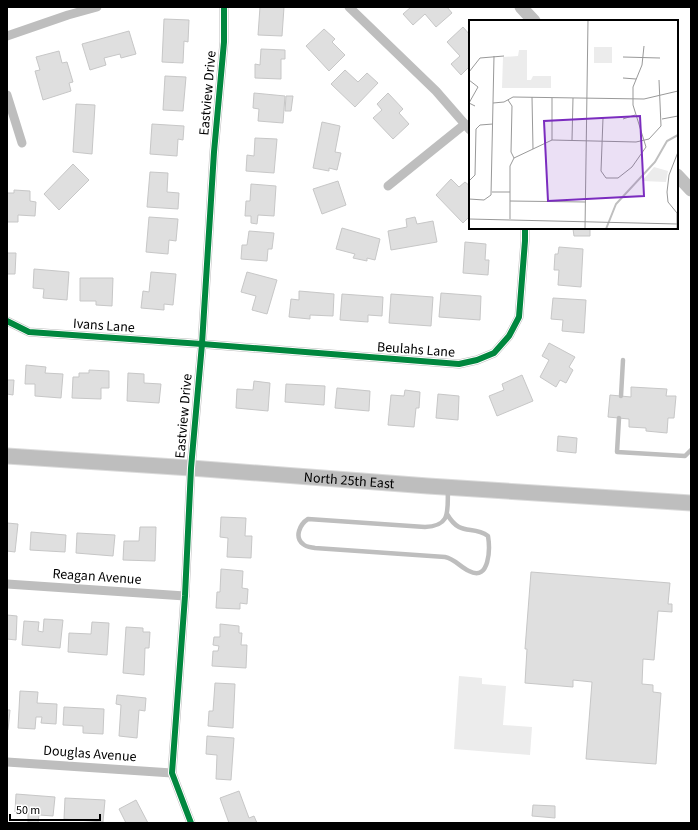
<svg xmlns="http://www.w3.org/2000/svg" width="698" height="830" font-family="'Source Sans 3',sans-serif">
<rect width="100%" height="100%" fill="#fff"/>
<!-- green -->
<polygon fill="#ececec" points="459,676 482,678 482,684 506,686 503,725 532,727 530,755 454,749"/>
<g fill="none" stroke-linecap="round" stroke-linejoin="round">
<!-- canal -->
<g stroke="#bfbfbf" stroke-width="13">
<polyline points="521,7 534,21"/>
<polyline points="677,175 691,190"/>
</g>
</g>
<!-- building -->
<g fill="#dfdfdf" stroke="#c7c7c7">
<polygon points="260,7 284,7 282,36 258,35"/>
<polygon points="411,7 447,7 452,13 436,27 425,14 413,25 403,14"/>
<polygon points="164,19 189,20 188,42 184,41 183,63 162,62"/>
<polygon points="463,27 470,35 470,66 461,75 451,64 460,56 447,42"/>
<polygon points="324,29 335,39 332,42 345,55 329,71 306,46"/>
<polygon points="129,31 136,54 121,58 120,54 104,58 106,65 90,70 82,44"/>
<polygon points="261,49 285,50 285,59 281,59 281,79 255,78 255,64 260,65"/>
<polygon points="59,51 62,63 67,62 73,82 69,83 71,91 43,100 35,71 40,70 36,57"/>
<polygon points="345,70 358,82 367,73 378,83 355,107 331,84"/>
<polygon points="165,76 186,77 183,111 163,110"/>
<polygon points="254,93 285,96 283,123 258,121 259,109 253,108"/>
<polygon points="388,93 403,109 399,113 409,124 393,139 373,118 382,110 377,104"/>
<polygon points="286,96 293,96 291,111 285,111"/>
<polygon points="76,104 95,105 92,154 73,152"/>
<polygon points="322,122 340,126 335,152 341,153 337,170 329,168 329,171 313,168"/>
<polygon points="152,124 184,126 183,140 178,139 177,156 150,154"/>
<polygon points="255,138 277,139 274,173 246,171 247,155 254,156"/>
<polygon points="73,164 89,180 59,210 44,194"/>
<polygon points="150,172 168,173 167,192 179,193 178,209 147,207"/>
<polygon points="451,179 459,187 465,182 470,186 470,216 463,223 436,195"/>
<polygon points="338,181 346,205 322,214 313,189"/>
<polygon points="251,184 276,186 274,216 258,215 257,224 251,223 251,216 245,216 246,201 250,201"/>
<polygon points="14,190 30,191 30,201 36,202 35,216 18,215 18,222 7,222 7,193 14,193"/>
<polygon points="149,217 178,219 176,241 169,240 168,254 146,252"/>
<polygon points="415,217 417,224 433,221 437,242 391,250 388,231 407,227 406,219"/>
<polygon points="342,228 380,239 375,260 367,258 367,261 353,258 355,254 336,249"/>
<polygon points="561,228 590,228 590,236 574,236 573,229 561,229"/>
<polygon points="249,231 274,233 272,249 268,249 267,261 241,259 242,245 247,245"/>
<polygon points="465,242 486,244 485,260 489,260 488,275 463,273"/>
<polygon points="559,247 583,249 581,287 558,285 559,270 554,270 555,254 558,254"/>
<polygon points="7,253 16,253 15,274 7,274"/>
<polygon points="34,269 69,272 67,300 43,298 44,289 33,288"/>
<polygon points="151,272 176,274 173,305 164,304 164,310 141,308 143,291 149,292"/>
<polygon points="247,272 277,280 267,314 252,310 256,296 241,292"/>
<polygon points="80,278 113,278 112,306 96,305 96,301 80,301"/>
<polygon points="299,291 334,294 333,316 310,315 310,319 289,317 291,299 299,300"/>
<polygon points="441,293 481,296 480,320 439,317"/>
<polygon points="342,294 383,297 382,316 368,315 368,322 340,320"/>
<polygon points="391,294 433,297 431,326 389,323"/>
<polygon points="553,298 586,300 584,333 562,331 563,320 551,319"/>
<polygon points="549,343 575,357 569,367 573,370 566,383 560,380 556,387 540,377 549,360 542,356"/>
<polygon points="26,365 46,367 45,373 63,374 61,398 35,396 35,384 25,384"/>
<polygon points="89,370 109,371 109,388 101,388 101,399 72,398 73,377 79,377 79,373 89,373"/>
<polygon points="128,373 144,374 144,383 161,384 159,403 127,401"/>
<polygon points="522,375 533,401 497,416 489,396 504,390 502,384"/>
<polygon points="7,380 14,380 13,395 7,394"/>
<polygon points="254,381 270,383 268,411 236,408 237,389 253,390"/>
<polygon points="286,384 325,386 324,405 285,402"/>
<polygon points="631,387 667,389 666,396 676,396 674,418 668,418 667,433 646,431 646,428 629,427 629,419 608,417 610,395 631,397"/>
<polygon points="337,388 370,391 369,411 335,408"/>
<polygon points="405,390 420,392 419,408 416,408 414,427 388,425 391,395 404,396"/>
<polygon points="438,394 459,396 458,420 436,418"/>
<polygon points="558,436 577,438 576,453 557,451"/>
<polygon points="221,517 246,518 245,536 252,536 251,558 227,557 228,538 220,537"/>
<polygon points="7,523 18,524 15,552 7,551"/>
<polygon points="140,527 156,527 155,561 123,560 124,541 139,541"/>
<polygon points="31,532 66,535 65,552 30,550"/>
<polygon points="77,533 115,535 113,556 76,553"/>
<polygon points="221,569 243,571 242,588 248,589 247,604 240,603 240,609 216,608 217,592 220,592"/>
<polygon points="531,572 670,583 668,604 672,604 672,612 658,611 654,660 643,659 642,684 653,685 653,692 661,693 656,764 586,759 592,682 573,680 573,687 525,683 527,649 525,649"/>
<polygon points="7,615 17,616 16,640 7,639"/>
<polygon points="44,619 63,620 60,648 22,645 24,621 39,622 38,631 43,632"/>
<polygon points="92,622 109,623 107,655 68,652 69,633 91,634"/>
<polygon points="220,624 239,626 239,633 242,633 241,645 247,645 246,668 212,666 213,651 218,651 219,646 213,645 214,637 220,637"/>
<polygon points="126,627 143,628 143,632 150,632 149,648 145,648 144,675 123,673"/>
<polygon points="215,683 235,684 233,728 208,726 209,711 213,711"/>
<polygon points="20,691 38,692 37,703 57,704 56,724 41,723 42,717 36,717 35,729 18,728"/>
<polygon points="117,695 146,698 145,711 139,710 137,738 119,736 121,705 116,704"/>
<polygon points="64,707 104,709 103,734 83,733 83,726 63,725"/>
<polygon points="7,710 10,710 8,730 7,730"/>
<polygon points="207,736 234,738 231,780 216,779 217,755 206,754"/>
<polygon points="239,791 249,818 254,816 257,823 229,823 220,798"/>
<polygon points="16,794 55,797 53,816 39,815 38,823 28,822 28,813 15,812"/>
<polygon points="65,798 105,800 103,822 64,819"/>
<polygon points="136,800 148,823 126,823 119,809"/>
<polygon points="533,805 555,806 555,818 532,816"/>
</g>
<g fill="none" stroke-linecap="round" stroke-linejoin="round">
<defs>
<g id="primary">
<path id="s1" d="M 7,456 L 191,468 L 428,486 L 691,503"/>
</g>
</defs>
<!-- primary casing -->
<use href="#primary" stroke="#dbdbdb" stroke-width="17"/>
<!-- service -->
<g stroke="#bebebe" stroke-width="4.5">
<polyline points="621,396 623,360"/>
<polyline points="619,418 617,452 685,456 691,450"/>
<path d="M 447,514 C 461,538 472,524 488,536 C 490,548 490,582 469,571 C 460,567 455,559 445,557 L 315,548 C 310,547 306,547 303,544 C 294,537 300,524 308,519 L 425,527 C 452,526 447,510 448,489"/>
</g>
<!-- minor -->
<g stroke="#bebebe" stroke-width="9">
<polyline points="349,7 436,91 470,130"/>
<polyline points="7,36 68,15 97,7"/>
<polyline points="7,95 22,143"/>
<polyline points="388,186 465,124"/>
<polyline points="7,321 29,332 202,344 459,364 477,360 494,353 509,336 519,317 525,241 525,228"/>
<polyline points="7,584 185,596"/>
<polyline points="7,762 172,773"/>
<polyline points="191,823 172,773 185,596 191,468 202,344 214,152 224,42 224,7"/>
</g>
<!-- primary -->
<use href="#primary" stroke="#bebebe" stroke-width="15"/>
<defs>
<g id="cycleway">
<polyline points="7,321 29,332 202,344 459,364 477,360 494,353 509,336 519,317 525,241 525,228"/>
<polyline points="191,823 172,773 185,596 191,468 202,344 214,152 224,42 224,7"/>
</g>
</defs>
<!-- cycleway casing -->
<use href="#cycleway" stroke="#fff" stroke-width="8"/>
<!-- cycleway -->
<use href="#cycleway" stroke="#00873e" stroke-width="6"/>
</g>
<g text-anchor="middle" stroke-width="3" stroke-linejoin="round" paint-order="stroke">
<!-- street labels -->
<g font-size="14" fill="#000" stroke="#fff">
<text transform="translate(207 93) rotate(-85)" y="5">Eastview Drive</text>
<text transform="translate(104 325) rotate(4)" y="5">Ivans Lane</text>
<text transform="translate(416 349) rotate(4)" y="5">Beulahs Lane</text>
<text transform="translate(183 416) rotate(-85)" y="5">Eastview Drive</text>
<text dy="5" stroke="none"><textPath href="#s1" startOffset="343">North 25th East</textPath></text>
<text transform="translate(97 576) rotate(4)" y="5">Reagan Avenue</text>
<text transform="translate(90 753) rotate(4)" y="5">Douglas Avenue</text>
</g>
</g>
<!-- overview -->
<g transform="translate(469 20)">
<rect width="209" height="209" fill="#fff"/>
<path d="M 125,27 L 143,27 L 143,43 L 125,43 ZM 50,30 L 58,30 L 58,60 L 62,60 L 64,56 L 82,56 L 82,68 L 33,68 L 34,37 L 49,36 ZM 185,147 L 199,151 L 197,162 L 173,161 Z" fill="#ececec"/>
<path fill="none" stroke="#bfbfbf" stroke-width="2" d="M 137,209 L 147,184 L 186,142 L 198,121 L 209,115"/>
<path fill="none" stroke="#999" stroke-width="1" d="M 154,37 L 191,38M 0,52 L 11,38 L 35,36M 154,58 L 167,59M 0,60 L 9,67 L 0,83 L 6,86M 63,77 L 64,129M 39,80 L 43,86 L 42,132 L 45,138M 24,83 L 35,82 L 44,77 L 175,79 L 209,71M 134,98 L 132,151 L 137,158 L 149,158 L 163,147 L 177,127 L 164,85 L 164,67 L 173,45 L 175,26M 154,99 L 166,95M 193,99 L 209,96M 83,120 L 83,78M 103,120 L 104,78M 0,161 L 6,155 L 7,109 L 11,105 L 24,104M 23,172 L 41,172M 0,179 L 15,180 L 22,175 L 25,36M 41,181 L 117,182M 0,199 L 209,204M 41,199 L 41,146 L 45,138 L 83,120 L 167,122 L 180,119 L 192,106 L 190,60M 116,209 L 119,0M 208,209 L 208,193 L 199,182 L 198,172 L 200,155 L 209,132"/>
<path fill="#7b2cbf" fill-opacity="0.15" stroke="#7b2cbf" stroke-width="2" d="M 171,96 L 175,176 L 79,181 L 75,101 Z"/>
<rect width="209" height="209" fill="none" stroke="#000" stroke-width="2"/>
</g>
<!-- border -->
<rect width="698" height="830" fill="none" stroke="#000000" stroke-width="16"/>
<!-- scale -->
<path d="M10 814v6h90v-6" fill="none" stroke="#000000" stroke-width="2"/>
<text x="16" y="814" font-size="12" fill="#000000" stroke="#ffffff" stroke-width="3" paint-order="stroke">50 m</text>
</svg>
